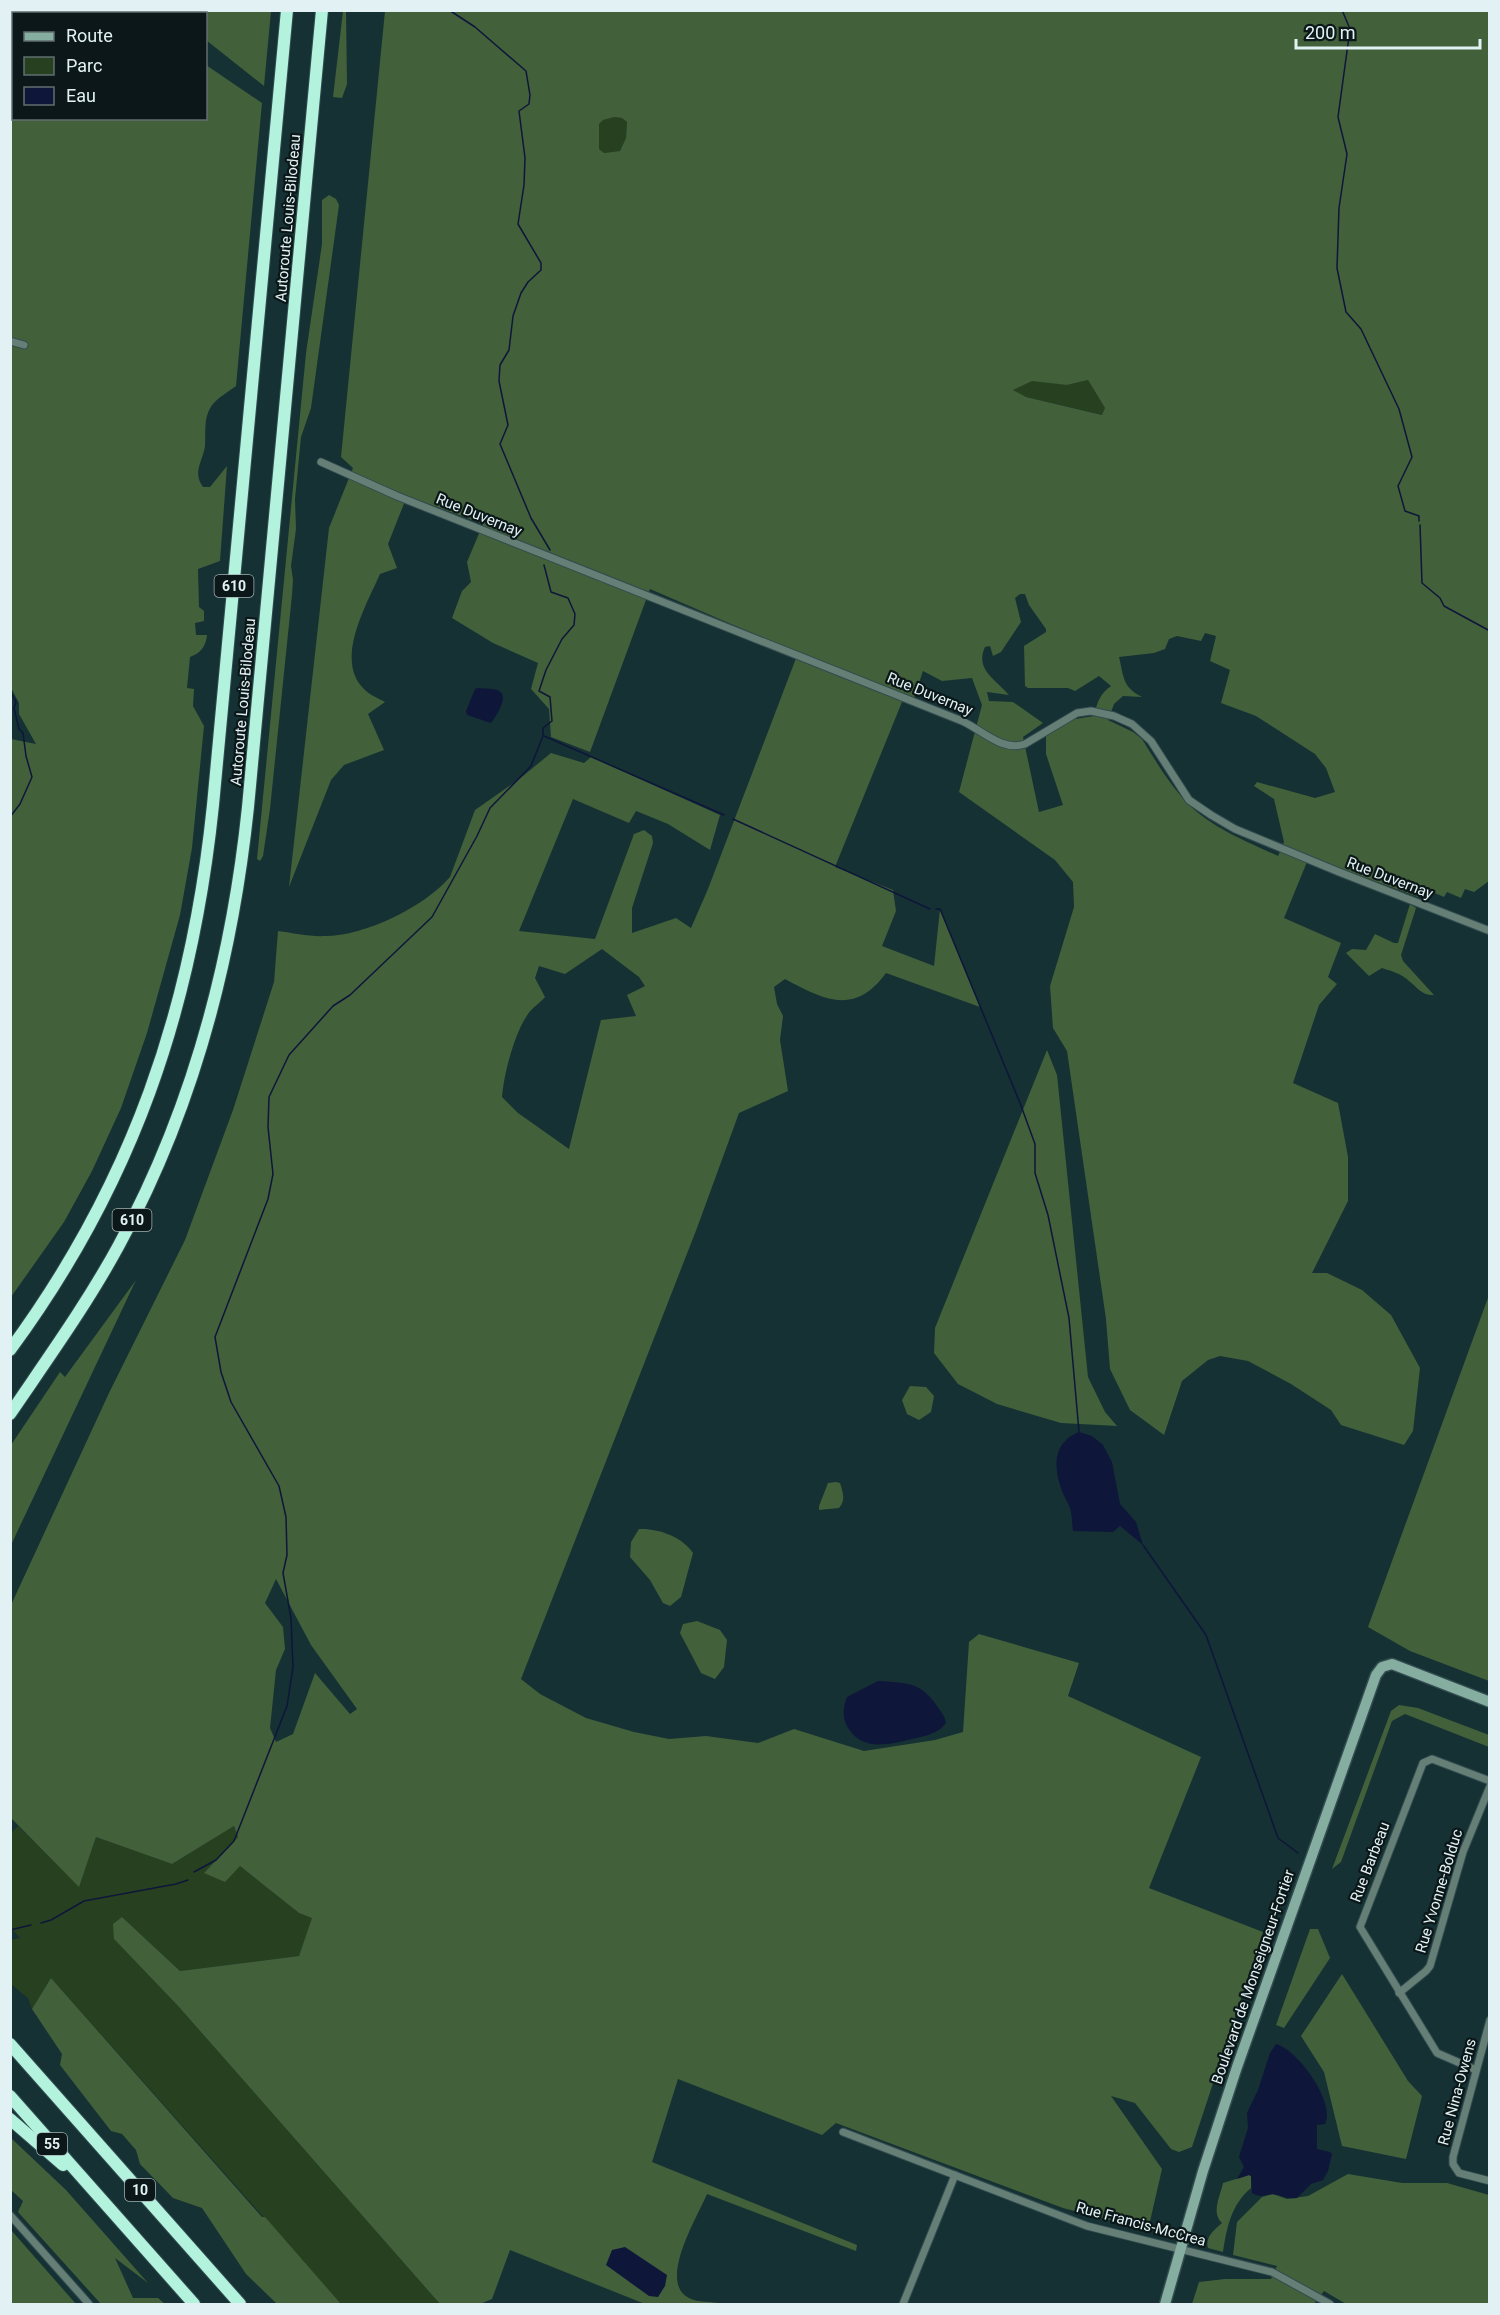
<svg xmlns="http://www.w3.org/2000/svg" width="1500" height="2315" font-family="Roboto,sans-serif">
<rect width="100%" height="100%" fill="#153134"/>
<!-- green -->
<g fill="#274120">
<polygon points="614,117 623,118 627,122 626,138 620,151 604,153 598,149 599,124 603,119"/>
<polygon points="1032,380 1067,385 1088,380 1105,408 1103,415 1026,397 1012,390"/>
<polygon points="18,1826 79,1886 96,1837 172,1864 234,1826 238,1837 204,1873 240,1866 299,1913 313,1918 299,1956 180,1971 122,1917 114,1939 179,2007 440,2304 341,2304 51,1978 32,2009 28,1998 11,1984 10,1940 20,1938 10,1927 11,1833"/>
</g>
<!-- forest -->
<g fill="#42603a" fill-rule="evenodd">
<path d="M 76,10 L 80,13 L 14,14 L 14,118 L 206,118 L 206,65 L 262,103 L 236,386 C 228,392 219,397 213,404 C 203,416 206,432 205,446 C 203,461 192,472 203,487 L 210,487 L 227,466 L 220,561 L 198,569 L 199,607 L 204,611 L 204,621 L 195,623 L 196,635 L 207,635 C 206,646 201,653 190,657 L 187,688 L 194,689 L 193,706 L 204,726 L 192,848 L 180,915 L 147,1033 L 121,1108 L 92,1171 L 64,1222 L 11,1297 L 11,739 L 36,744 L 19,714 L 19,703 L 10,686 L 11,11 Z"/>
<polygon points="189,10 271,11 264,86 206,40 206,14 185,13"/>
<polygon points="343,11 346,11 347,84 342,98 333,97"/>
<path d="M 385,11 L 1489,11 L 1489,881 L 1474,892 L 1465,889 L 1461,898 L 1447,892 L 1444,897 L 1430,891 L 1418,897 L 1309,857 L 1284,918 L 1341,943 L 1328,977 L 1337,984 L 1319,1005 L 1293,1083 L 1338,1103 L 1348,1157 L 1348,1201 L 1312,1273 L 1327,1273 L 1362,1290 L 1391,1315 L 1420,1368 L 1413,1431 L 1404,1445 L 1341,1425 L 1331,1410 L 1291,1384 L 1248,1361 L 1220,1356 L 1208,1360 L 1182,1381 L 1164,1435 L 1130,1410 L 1110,1369 L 1106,1319 L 1067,1051 L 1053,1028 L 1050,986 L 1074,907 L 1073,882 L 1055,860 L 959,792 L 982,705 L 972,678 L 942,681 L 923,671 L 913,701 L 904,697 L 835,867 L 893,890 L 896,911 L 882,946 L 934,966 L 940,909 L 980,1007 L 886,973 C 855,1016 824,1000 785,979 L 774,987 L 777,1004 L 783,1016 L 780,1040 L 788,1091 L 739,1113 L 697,1228 L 521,1679 L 540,1694 L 586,1718 L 634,1732 L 669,1739 L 706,1736 L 758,1743 L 794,1729 L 864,1751 L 935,1740 L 963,1732 L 969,1642 L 979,1634 L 1079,1663 L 1068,1696 L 1201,1757 L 1149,1888 L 1263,1932 L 1192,2147 L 1179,2152 L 1171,2149 L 1135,2103 L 1111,2096 L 1162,2169 L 1148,2230 L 1063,2208 L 836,2123 L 822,2135 L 678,2079 L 652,2162 L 857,2245 L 856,2251 L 707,2194 C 698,2216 657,2282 689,2298 C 698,2303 712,2301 722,2304 L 645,2304 L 510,2250 L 492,2299 L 480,2304 L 440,2304 L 179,2007 L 114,1939 L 113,1924 L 122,1917 L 180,1971 L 299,1956 L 312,1918 L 299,1913 L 240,1866 L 225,1882 L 204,1873 L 238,1837 L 234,1826 L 172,1864 L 96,1837 L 79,1887 L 11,1818 L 11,1605 L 109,1393 L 185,1240 L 233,1110 L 274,982 L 278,931 C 294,933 310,937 325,936 C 365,936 424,907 450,877 L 475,810 L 518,780 L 551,753 L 584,763 L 591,757 L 720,815 L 710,850 L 668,824 L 636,811 L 629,823 L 573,799 L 519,931 L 595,939 L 634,834 L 644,830 L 652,836 L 653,843 L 632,908 L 632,933 L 676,918 L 691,928 L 708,889 L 798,653 L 650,589 L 590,752 L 551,737 L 549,709 L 531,689 L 538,663 L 493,643 L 452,618 L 462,591 L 471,582 L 467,562 L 483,524 L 407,496 L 388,544 L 397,568 L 380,574 C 367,604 333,661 365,690 C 370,695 378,698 385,702 L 368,714 L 384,750 L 344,765 L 331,780 L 289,887 L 329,528 L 353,468 L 341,457 ZM 614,117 L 622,118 L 627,122 L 626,138 L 620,151 L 604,153 L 599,149 L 599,124 L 603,120 ZM 1088,380 L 1105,408 L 1102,415 L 1026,397 L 1013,390 L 1032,381 L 1067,385 ZM 1020,594 L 1025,594 L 1029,605 L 1046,629 L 1046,632 L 1024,646 L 1025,686 L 1028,688 L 1068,688 L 1075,691 L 1099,676 L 1111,686 C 1100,694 1097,702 1094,716 L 1069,720 L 1046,735 L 1046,754 L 1063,805 L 1039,812 L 1023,737 L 1043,723 L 1013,702 L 989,701 L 987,692 L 1009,695 C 994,678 975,669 985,647 L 990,646 L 993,656 L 1001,652 L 1021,622 L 1015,598 ZM 1205,633 L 1216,636 L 1210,661 L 1230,670 L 1221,703 L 1256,716 L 1315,754 L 1326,768 L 1335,792 L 1315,798 L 1257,782 L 1254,786 L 1274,799 L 1284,842 L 1278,856 C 1244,840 1206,826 1181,796 C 1166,779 1154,758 1142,739 L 1133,732 L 1108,720 L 1114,704 L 1123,696 L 1142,697 C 1122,687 1124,677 1119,657 L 1154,653 L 1165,649 L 1169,639 L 1177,636 L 1201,641 ZM 602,949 L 639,977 L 645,986 L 627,995 L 636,1016 L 601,1020 L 569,1149 L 518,1113 L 502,1097 C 504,1074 514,1034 528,1014 C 532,1008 540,1003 545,997 L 535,978 L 539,966 L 565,974 ZM 276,1579 L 311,1645 L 357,1709 L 350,1714 L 315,1673 L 293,1734 L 276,1742 L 270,1728 L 276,1670 L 285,1649 L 283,1627 L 265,1603 Z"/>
<polygon points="329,195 336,199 339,205 311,408 301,437 295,499 296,529 291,566 293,580 292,595 270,809 263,856 260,861 257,859 306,353 322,244 322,200"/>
<path d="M 1410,904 L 1416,908 L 1401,955 L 1403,961 L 1434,995 C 1422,996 1417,987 1409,981 C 1402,974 1391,971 1382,968 L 1369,976 L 1346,953 L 1352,949 L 1366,950 L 1375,934 L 1394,943 L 1398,943 Z"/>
<polygon points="1047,1050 1057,1075 1088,1377 1105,1412 1117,1426 1061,1423 997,1404 958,1384 934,1353 935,1328"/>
<polygon points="136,1280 11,1545 11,1445 60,1372 65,1377"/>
<polygon points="1489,1295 1489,1681 1410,1651 1368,1627"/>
<polygon points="910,1386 926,1387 934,1396 931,1412 919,1420 907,1414 902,1400"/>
<path d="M 836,1482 L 840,1483 C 843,1493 846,1500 839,1508 L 819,1510 L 819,1506 L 828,1483 Z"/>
<path d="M 639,1529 C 658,1528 683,1537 693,1553 L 681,1597 L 670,1606 L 663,1603 L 650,1580 L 630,1557 L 631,1542 Z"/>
<polygon points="697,1621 720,1630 727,1640 724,1667 715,1679 701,1673 680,1633 683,1624"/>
<polygon points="1399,1705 1418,1708 1489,1735 1489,1747 1405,1714 1392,1721 1341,1862 1332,1869 1391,1711"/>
<polygon points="1310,1929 1318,1929 1330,1958 1284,2028 1276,2025"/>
<polygon points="1342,1974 1408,2081 1422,2096 1406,2159 1342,2146 1324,2072 1301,2036"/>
<polygon points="51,1978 262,2217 265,2217 341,2304 276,2303 246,2274 202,2208 173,2198 140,2164 136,2150 122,2134 111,2131 60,2065 62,2054 32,2009"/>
<polygon points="11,2138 66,2190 148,2283 115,2258 133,2298 158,2298 165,2304 101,2304 18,2212 23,2201 11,2190"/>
<polygon points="1348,2174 1402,2183 1447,2183 1489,2195 1489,2304 1346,2304 1324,2291 1314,2304 1192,2304 1199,2282 1225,2279 1271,2279 1277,2266 1233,2255 1237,2222 1262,2197 1273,2194 1287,2199 1308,2196"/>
<path d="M 1249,2175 L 1251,2176 L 1251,2188 C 1231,2205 1227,2227 1223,2252 L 1208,2248 C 1205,2237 1214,2230 1222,2223 C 1211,2212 1220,2197 1223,2183 Z"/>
<polygon points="11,2230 76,2304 11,2304"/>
</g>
<!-- water -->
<g fill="#0e163a">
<path d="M 478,688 C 484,689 494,688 499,691 C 510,696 495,718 491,723 L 467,715 L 466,711 L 475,689 Z"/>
<path d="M 1079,1432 L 1092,1436 L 1103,1445 L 1112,1462 L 1120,1504 L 1136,1522 L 1143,1545 L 1120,1526 L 1113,1532 L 1073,1531 C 1072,1523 1072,1515 1070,1508 C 1068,1502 1064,1497 1062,1491 C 1053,1467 1053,1442 1079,1432 Z"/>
<path d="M 878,1681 C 906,1683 920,1681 937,1706 C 941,1712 945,1716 946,1723 C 938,1734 925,1736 912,1739 C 891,1744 866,1751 851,1732 C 842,1721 842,1710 847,1697 Z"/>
<path d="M 1276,2044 C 1297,2049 1336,2102 1325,2124 L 1317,2125 L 1317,2149 L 1330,2152 L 1332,2154 L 1328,2171 L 1323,2180 L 1311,2184 L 1297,2198 C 1288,2199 1285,2197 1277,2195 C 1267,2192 1264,2200 1252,2193 L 1251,2176 L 1249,2175 L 1237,2179 L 1244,2167 L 1239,2157 L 1248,2128 L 1247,2113 L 1258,2090 L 1270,2053 Z"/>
<polygon points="625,2247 667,2275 665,2286 658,2297 649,2296 606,2265 612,2250"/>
</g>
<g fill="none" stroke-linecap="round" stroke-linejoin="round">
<!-- stream -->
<g stroke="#0e163a" stroke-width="1.5">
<polyline points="449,10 475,27 526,71 530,95 529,104 519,111 525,158 524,185 518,224 541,263 541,270 528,282 521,293 513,316 509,350 500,365 499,381 508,425 500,444 531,518 550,550"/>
<polyline points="1342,10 1350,29 1338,117 1347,154 1339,208 1337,268 1346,312 1361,329 1399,409 1412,457 1398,486 1405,511 1419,516 1419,521"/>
<polyline points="1420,525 1422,583 1440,598 1444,606 1490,631"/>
<polyline points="10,691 16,702 14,708 19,729 23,733 26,756 32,777 20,804 10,817"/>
<polyline points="544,736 724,815"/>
<polyline points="733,819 930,909"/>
<polyline points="936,909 940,909 1020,1103 1035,1144 1035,1173 1048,1215 1069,1318 1079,1432"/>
<polyline points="1143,1545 1206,1635 1278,1838 1298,1853"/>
<polyline points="194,1872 216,1860 234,1841 287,1706 293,1667 291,1618 283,1573 287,1555 286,1517 279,1486 231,1402 221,1372 215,1337 268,1199 273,1174 268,1127 269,1097 289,1055 333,1006 350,995 432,917 477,836 490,808 531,766 543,736 543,728 552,721 550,697 539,691 546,670 562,639 574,625 575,614 568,598 551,592 544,565"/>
<polyline points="41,1923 51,1920 84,1901 176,1884 188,1880"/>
<polyline points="10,1930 31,1925"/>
</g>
<defs>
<g id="street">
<polyline points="10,341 24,345"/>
<path d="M 321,462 L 397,496 L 962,721 C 982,730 1002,752 1025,744 L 1077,713 L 1091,711 L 1114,716 L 1132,724 L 1151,741 L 1189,800 L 1211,815 L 1235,829 L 1339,872 L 1490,931"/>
<polyline points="1399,1993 1426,1971 1430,1966 1463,1852 1490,1786"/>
<polyline points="1490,2020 1453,2157 1453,2164 1459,2173 1490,2181"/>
<polyline points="1476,2070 1437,2053 1360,1927 1423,1763 1432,1759 1490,1781"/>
<polyline points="843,2132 1087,2226 1272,2272 1330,2304"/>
<polyline points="10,2215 89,2304"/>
<polyline points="903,2304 955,2175"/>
</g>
<polyline id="secondary" points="1165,2304 1203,2171 1237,2067 1376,1675 1382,1667 1392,1664 1490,1702"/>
<g id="highway">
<path d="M 10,1350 C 133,1183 192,1009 213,805 L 287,10"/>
<path d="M 10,1414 C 48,1358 87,1304 119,1245 C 193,1109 232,961 248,807 L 322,10"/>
<polyline points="10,2044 240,2304"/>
<polyline points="10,2096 194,2304"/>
<polyline points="10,2119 63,2165"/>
</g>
</defs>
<!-- street casing -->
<use href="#street" stroke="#324c4f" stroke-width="9"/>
<!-- secondary casing -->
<use href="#secondary" stroke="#324c4f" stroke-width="13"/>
<!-- highway casing -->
<use href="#highway" stroke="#324c4f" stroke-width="14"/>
<!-- street -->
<use href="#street" stroke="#667f76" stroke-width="7"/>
<!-- secondary -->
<use href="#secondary" stroke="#85ada0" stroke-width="10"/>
<!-- highway -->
<use href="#highway" stroke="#b3f2dd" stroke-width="12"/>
</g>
<g text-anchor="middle" stroke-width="4.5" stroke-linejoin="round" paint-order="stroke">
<!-- shield labels -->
<g fill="#0b1718" stroke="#a2b0b2" stroke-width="1.5">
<rect x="214.5" y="575" width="39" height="22" rx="4.5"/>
<rect x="112.5" y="1209" width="39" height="22" rx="4.5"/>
<rect x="37" y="2133" width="30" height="22" rx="4.5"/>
<rect x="125" y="2179" width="30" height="22" rx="4.5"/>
</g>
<g font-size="14" font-weight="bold" fill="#e2f2f4">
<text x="234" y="591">610</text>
<text x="132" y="1225">610</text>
<text x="52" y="2149">55</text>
<text x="140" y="2195">10</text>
</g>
<!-- street labels -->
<g font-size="15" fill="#e2f2f4" stroke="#0b1718">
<text transform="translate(288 218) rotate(-85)" y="5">Autoroute Louis-Bilodeau</text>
<text transform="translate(479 515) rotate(22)" y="5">Rue Duvernay</text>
<text transform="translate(930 694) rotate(22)" y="5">Rue Duvernay</text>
<text transform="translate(243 702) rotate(-85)" y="5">Autoroute Louis-Bilodeau</text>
<text transform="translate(1390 878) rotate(21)" y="5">Rue Duvernay</text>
<text transform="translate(1370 1862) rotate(-69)" y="5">Rue Barbeau</text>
<text transform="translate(1439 1891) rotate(-73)" y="5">Rue Yvonne-Bolduc</text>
<text transform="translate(1253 1977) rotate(-71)" y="5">Boulevard de Monseigneur-Fortier</text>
<text transform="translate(1457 2092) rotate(-75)" y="5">Rue Nina-Owens</text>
<text transform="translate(1141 2224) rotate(15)" y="5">Rue Francis-McCrea</text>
</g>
</g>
<!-- border -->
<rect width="1500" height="2315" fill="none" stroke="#e2f2f4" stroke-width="24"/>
<!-- legend -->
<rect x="12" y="12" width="195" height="108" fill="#0b1718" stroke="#616f70" stroke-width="1.5"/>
<rect x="24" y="32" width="30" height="9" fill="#85ada0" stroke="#616f70" stroke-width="1.5"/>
<text x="66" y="42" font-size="18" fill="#e2f2f4">Route</text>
<rect x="24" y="57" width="30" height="18" fill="#274120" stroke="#616f70" stroke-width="1.5"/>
<text x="66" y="72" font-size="18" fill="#e2f2f4">Parc</text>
<rect x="24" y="87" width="30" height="18" fill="#0e163a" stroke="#616f70" stroke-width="1.5"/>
<text x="66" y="102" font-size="18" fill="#e2f2f4">Eau</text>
<!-- scale -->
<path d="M1296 39v9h184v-9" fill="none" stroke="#e2f2f4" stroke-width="3"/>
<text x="1305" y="39" font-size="18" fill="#e2f2f4" stroke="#0b1718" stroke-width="4.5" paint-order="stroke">200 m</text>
</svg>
